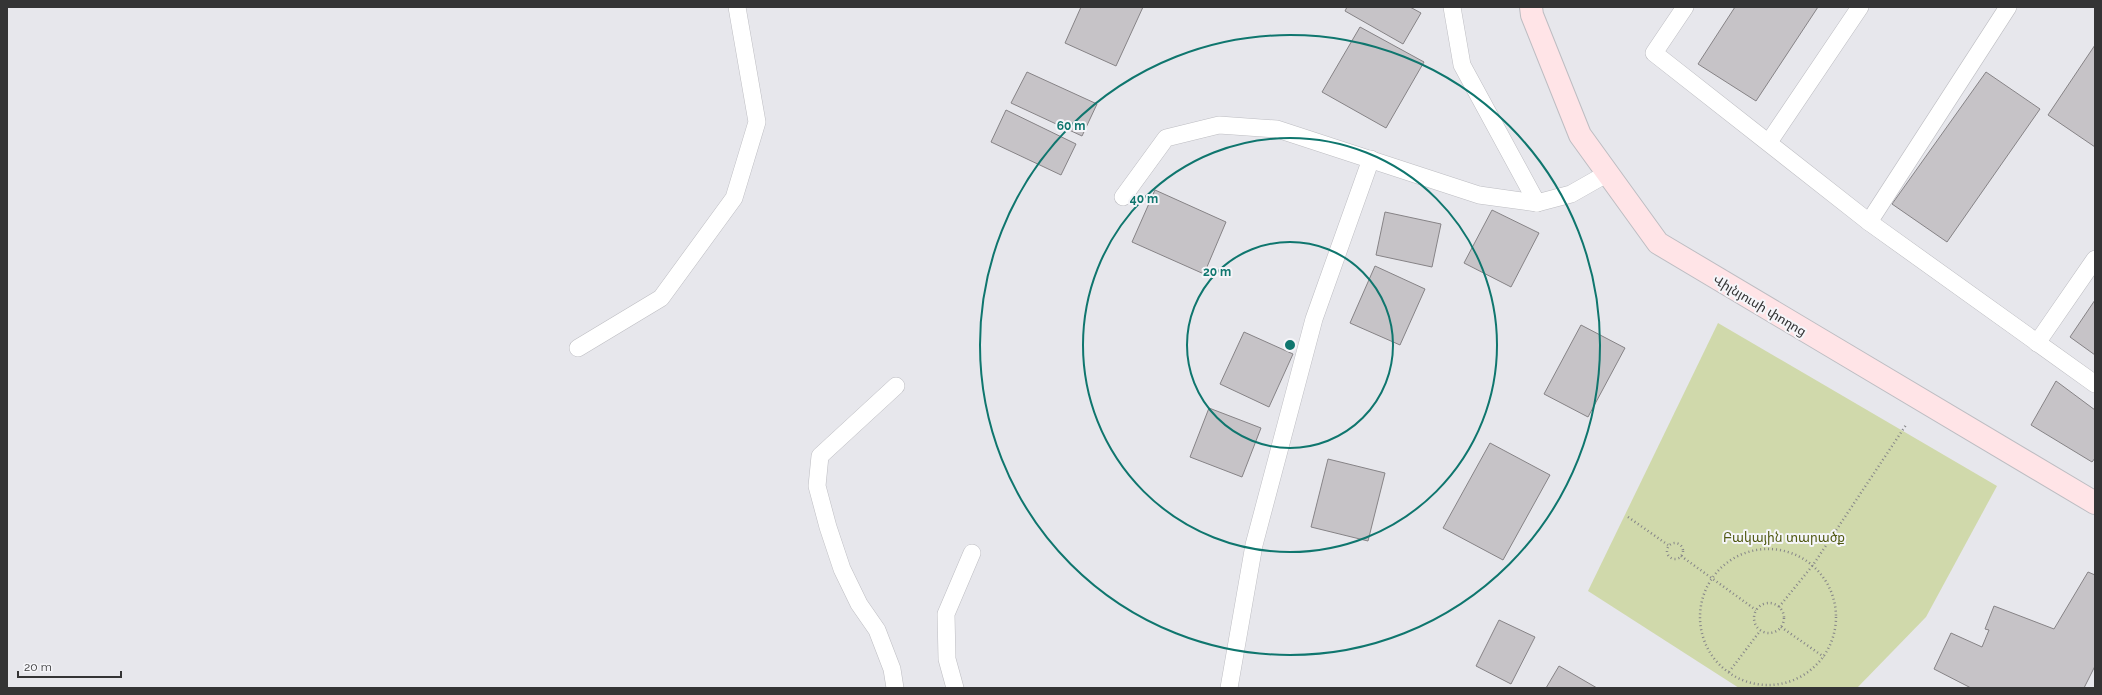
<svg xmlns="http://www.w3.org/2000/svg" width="2102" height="695" font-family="Raleway,'Noto Sans Armenian',sans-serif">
<rect width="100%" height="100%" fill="#e7e7ec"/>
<!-- green -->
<polygon fill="#d0d9ab" points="1718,323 1997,486 1926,617 1857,688 1739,688 1588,591"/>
<!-- building -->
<g fill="#c6c3c7" stroke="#868386">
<polygon points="1081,7 1143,7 1116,66 1065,43"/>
<polygon points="1347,7 1410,7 1421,13 1403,44 1345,11"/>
<polygon points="1735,7 1818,7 1756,101 1698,64"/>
<polygon points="1360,27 1424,62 1386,128 1322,92"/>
<polygon points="2095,45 2095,147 2048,115"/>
<polygon points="1027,72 1097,104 1082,136 1011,103"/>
<polygon points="1986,72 2040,109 1947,242 1892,204"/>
<polygon points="1006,110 1076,144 1061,175 991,142"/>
<polygon points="1155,190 1226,222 1204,274 1132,242"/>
<polygon points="1492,210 1539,233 1511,287 1464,263"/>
<polygon points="1385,212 1441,224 1432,267 1376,255"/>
<polygon points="1375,266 1425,289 1400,345 1350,323"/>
<polygon points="2095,300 2095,355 2070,337"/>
<polygon points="1581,325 1625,348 1588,417 1544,394"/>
<polygon points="1244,332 1293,354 1269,407 1220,384"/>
<polygon points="2056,381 2095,410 2095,458 2092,462 2031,425"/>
<polygon points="1209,408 1261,428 1242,477 1190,457"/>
<polygon points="1490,443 1550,475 1503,560 1443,528"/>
<polygon points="1328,459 1385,473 1368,541 1311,527"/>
<polygon points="2088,572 2095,575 2095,666 2084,688 1971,688 1934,669 1951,633 1982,647 1989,630 1985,629 1994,606 2054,629"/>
<polygon points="1499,620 1535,637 1511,684 1476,666"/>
<polygon points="1559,666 1597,688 1546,688"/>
</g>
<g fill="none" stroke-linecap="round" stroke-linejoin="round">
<defs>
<g id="lane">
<polyline points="1452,7 1462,65 1537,203"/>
<polyline points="1685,7 1654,53 1869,222 2095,384"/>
<polyline points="1769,142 1860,7"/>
<polyline points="1123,197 1166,138 1219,125 1277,129 1479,195 1537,203 1571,194 1608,173"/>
<polyline points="1869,222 2008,7"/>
<polyline points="2037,343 2095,259"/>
<polyline points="578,348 661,298 734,198 757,122 737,7"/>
<polyline points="895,688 892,669 877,630 859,604 842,569 828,527 817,486 820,456 896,386"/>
<polyline points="955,688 947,659 946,614 972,553"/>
<polyline points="1229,688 1254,545 1314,319 1371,159"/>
</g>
<polyline id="secondary" points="1531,7 1532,15 1580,135 1658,243 2095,503"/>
</defs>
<!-- lane casing -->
<use href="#lane" stroke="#bdbdc2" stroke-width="18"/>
<!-- secondary casing -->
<use href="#secondary" stroke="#bdbdc2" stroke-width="24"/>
<!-- path -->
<g stroke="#858588" stroke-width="2.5" stroke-dasharray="1 3" stroke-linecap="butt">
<polyline points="1628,517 1668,545"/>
<circle cx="1675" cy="551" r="8"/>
<circle cx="1768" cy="617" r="68"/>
<polyline points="1681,556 1756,610"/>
<circle cx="1769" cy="618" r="15"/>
<polyline points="1779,607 1813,565 1906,425"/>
<polyline points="1781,627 1824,657"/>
<polyline points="1729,672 1760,631"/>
</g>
<!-- lane -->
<use href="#lane" stroke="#fff" stroke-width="17"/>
<!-- secondary -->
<use href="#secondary" stroke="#ffe4e7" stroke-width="22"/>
</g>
<!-- distance rings -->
<g fill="none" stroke="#0f766e" stroke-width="2">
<circle cx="1290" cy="345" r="103"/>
<circle cx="1290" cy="345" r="207"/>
<circle cx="1290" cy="345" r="310"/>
</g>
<g text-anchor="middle" stroke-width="4" stroke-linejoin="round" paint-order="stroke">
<!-- street labels -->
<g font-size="13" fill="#343435" stroke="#f5f5f9">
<text transform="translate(1760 305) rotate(31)" y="5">Վիլնյուսի փողոց</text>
</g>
<!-- park labels -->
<g font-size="13" fill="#515a13" stroke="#f5f5f9">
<text x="1784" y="542">Բակային տարածք</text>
</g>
</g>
<circle cx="1290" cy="345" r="6" fill="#0f766e" stroke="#f5f5f9" stroke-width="2"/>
<g font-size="12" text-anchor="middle" font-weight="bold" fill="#0f766e" stroke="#f5f5f9" stroke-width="4" stroke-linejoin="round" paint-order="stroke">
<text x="1071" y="130">60 m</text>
<text x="1144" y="203">40 m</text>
<text x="1217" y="276">20 m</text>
</g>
<!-- border -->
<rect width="2102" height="695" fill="none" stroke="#343435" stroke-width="16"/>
<!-- scale -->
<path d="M18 671v6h103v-6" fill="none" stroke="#343435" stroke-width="2"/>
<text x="24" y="671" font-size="12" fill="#343435" stroke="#f5f5f9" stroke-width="3" paint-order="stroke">20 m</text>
</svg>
